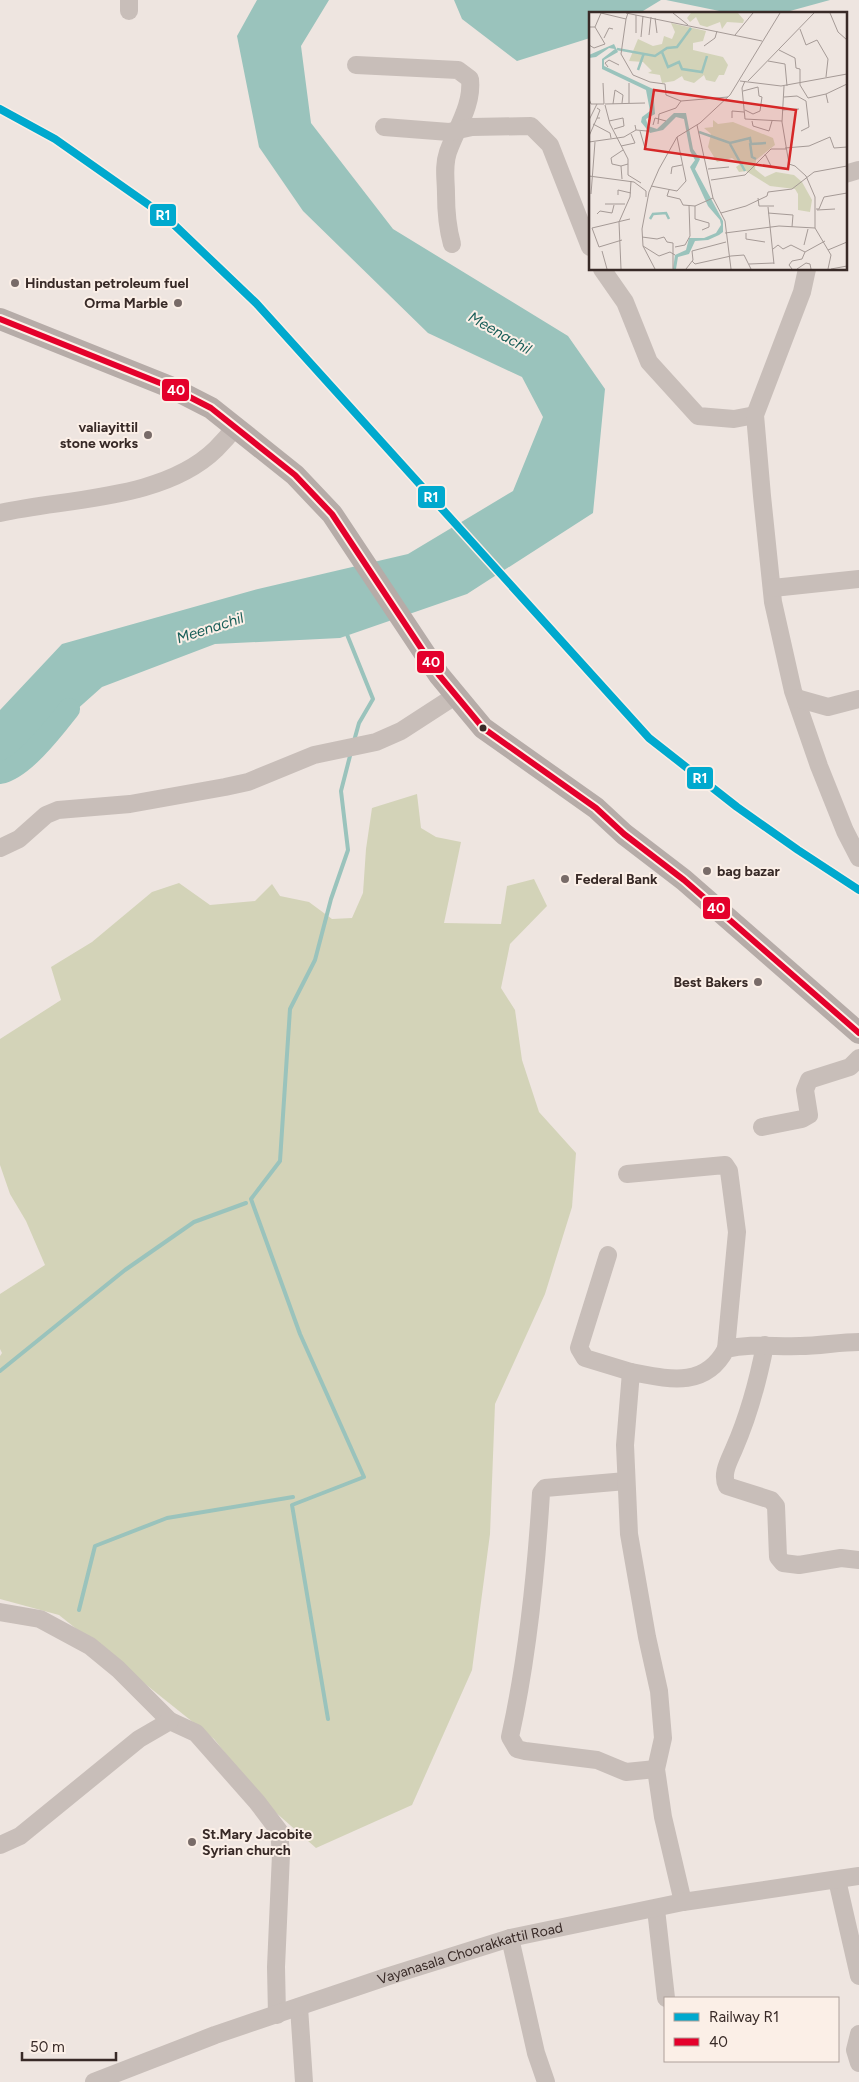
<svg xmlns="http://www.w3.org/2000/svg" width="859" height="2082" font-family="Figtree,sans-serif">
<rect width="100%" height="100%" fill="#eee5e0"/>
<!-- green -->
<polygon fill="#d3d3b8" points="417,794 421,828 436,837 461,842 444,923 501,924 507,886 534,879 547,906 510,944 501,988 515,1010 522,1060 539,1112 576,1153 572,1207 545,1294 495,1404 490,1534 472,1670 412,1805 316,1848 265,1803 214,1739 59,1615 0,1599 0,1356 2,1353 0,1349 0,1294 45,1265 26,1221 10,1194 0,1165 0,1039 61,1000 51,967 92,942 152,892 179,883 210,905 255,901 272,884 280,896 309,902 332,919 352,918 363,893 366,849 372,808"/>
<!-- water -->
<g fill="#9ac3bc">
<polygon points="257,0 329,0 301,46 311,123 393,229 568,336 605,389 593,513 467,594 340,638 215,644 102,687 0,778 0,710 62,644 258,589 408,554 513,491 543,417 522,377 428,333 303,211 259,147 237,36"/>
<polygon points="454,0 661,0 638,14 590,14 590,38 517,61 462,19"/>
<polygon points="666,0 830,0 779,14 734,14"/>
</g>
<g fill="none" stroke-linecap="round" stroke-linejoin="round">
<!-- stream -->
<g stroke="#9ac3bc" stroke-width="4">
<polyline points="346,632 373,699 359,723 354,741"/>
<polyline points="0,1371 125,1270 194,1222 246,1203"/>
<polyline points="79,1610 95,1546 167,1518 293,1497"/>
<polyline points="328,1719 292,1505 364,1477 300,1334 251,1199 280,1161 290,1009 315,960 331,899 348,850 341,791 351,752"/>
</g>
<!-- river -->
<path stroke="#9ac3bc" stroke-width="22" d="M 0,773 C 23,769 54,728 69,709"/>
<!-- minor -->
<g stroke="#c8beb9" stroke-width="18">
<polyline points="129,0 129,11"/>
<path d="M 356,65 L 458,70 L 470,79 C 473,105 456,129 448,152 C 443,167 446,179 446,194 C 446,212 447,226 452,244"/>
<polyline points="384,127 449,132 472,127 531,126 550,145 590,247"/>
<polyline points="845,174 859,170"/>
<polyline points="602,269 625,302 649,362 698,416 734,419 755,415"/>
<polyline points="807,269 802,292 755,415 762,496 773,602 793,691 819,766 845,831 859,858"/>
<path d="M 0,513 C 67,498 164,500 216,449 C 223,442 230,434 236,426"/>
<polyline points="773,588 859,579"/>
<polyline points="796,698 828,707 859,699"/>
<polyline points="0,848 19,839 46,815 58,810 130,804 225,787 248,782 314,755 376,742 401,731 455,696"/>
<polyline points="762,1127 802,1119 809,1115 805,1090 809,1080 850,1067 859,1058"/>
<polyline points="627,1174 725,1165 729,1171 737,1232 726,1349"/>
<polyline points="608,1255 579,1348 585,1358 631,1372"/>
<path d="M 765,1345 C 758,1381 749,1415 734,1449 C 729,1461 721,1474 727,1486 L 771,1500 L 776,1506 L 778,1557 L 783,1563 L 799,1565 L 841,1558 L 859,1560"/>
<path d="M 626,1481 L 545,1488 L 541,1493 C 536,1575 528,1656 510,1737 L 517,1749 L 525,1751 L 597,1760 L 626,1772 L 656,1769"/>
<polyline points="0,1612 40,1619 90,1646 118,1669 170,1721 196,1733 257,1802 279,1831 281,1854 276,1967 277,2015"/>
<polyline points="0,1845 20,1836 139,1739 170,1721"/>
<polyline points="837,1880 859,1976"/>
<path d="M 683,1902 L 663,1817 L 656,1769 L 663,1738 L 659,1691 L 647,1637 L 629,1534 L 625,1445 L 631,1372 C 668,1379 705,1389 726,1349 C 751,1343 775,1347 800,1346 C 820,1346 839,1342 859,1342"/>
<polyline points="656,1909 666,1998"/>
<polyline points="510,1938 536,2053 546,2082"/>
<polyline points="299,2007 304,2082"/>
<polyline points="859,2034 855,2050 859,2063"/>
<path id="s1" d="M 94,2082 L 215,2035 L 386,1977 L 510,1938 L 683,1902 L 859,1876"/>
</g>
<!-- major -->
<polyline stroke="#b6aca8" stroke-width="22" points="0,319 170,387 211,408 295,475 332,514 439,675 483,728 596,808 624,834 684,880 859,1033"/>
<defs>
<polyline id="rail" points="0,109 55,139 166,217 256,303 649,738 737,807 798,850 859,890"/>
</defs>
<!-- rail casing -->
<use href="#rail" stroke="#afa7a4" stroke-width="5.5"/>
<!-- rail -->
<use href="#rail" stroke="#fbefe7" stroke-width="4" stroke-dasharray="11" stroke-linecap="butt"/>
<defs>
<polyline id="bus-1" points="0,319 170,387 211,408 295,475 332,514 439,675 483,728 596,808 624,834 684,880 859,1033"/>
</defs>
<!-- bus-1 casing -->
<use href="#bus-1" stroke="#fbefe7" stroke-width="10"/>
<!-- bus-1 -->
<use href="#bus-1" stroke="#e4002b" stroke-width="6"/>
<defs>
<polyline id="rail-1" points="0,109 55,139 166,217 256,303 649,738 737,807 798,850 859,890"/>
</defs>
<!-- rail-1 casing -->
<use href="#rail-1" stroke="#fbefe7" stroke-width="11"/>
<!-- rail-1 -->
<use href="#rail-1" stroke="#00a9ce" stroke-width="8"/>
</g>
<!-- markers -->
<g fill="#786b68" stroke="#fbefe7" stroke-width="2">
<circle cx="15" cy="283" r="5"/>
<circle cx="178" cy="303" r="5"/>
<circle cx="148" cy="435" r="5"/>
<circle cx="707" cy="871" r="5"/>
<circle cx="565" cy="879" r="5"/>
<circle cx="758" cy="982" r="5"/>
<circle cx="192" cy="1842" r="5"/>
</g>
<circle fill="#382a27" stroke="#fbefe7" stroke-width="2" cx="483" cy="728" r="4.5"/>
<g text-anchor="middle" stroke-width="4" stroke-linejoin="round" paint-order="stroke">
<!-- poi labels -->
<g font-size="14" font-weight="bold" fill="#382a27" stroke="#fbefe7" text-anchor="start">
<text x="25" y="288">Hindustan petroleum fuel</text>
<text x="168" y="308" text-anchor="end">Orma Marble</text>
<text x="138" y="432" text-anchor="end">valiayittil<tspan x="138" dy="16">stone works</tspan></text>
<text x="717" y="876">bag bazar</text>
<text x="575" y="884">Federal Bank</text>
<text x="748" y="987" text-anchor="end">Best Bakers</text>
<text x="202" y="1839">St.Mary Jacobite<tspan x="202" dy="16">Syrian church</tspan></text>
</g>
<!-- street labels -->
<g font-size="14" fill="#382a27" stroke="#fbefe7">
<text dy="5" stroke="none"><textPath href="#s1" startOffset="398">Vayanasala Choorakkattil Road</textPath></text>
</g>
<!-- water labels -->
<g font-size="15" font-style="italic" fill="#185e58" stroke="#fbefe7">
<text transform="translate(500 333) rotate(30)" y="5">Meenachil</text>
<text transform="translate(210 628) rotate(-18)" y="5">Meenachil</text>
</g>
</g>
<!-- overview -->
<g transform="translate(589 12)">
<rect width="258" height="258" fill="#eee5e0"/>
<path d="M 102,1 L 149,1 L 155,8 L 154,11 L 138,10 L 133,17 L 131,10 L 118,15 L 111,13 L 107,5 L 101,10 L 98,6 ZM 82,11 L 117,19 L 114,29 L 104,31 L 104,38 L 134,45 L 139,53 L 135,63 L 130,63 L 126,70 L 117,68 L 115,63 L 105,71 L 95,68 L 93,64 L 85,69 L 73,71 L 71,63 L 59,61 L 63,59 L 54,50 L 40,49 L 49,27 L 64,34 L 73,32 L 75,24 L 83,27 L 86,20 ZM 124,108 L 129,112 L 144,110 L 184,126 L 186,133 L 167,148 L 166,157 L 176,165 L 187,160 L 205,163 L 213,170 L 223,188 L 221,200 L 209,198 L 209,182 L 206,177 L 181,174 L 157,159 L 150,160 L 147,155 L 151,152 L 143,146 L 128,150 L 119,135 L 122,122 L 115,116 L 124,115 Z" fill="#d3d3b8"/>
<path d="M 25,32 L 29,40 L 15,48 L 15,54 L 64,77 L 66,102 L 57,107 L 59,114 L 68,117 L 85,101 L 97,101 L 104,137 L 111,147 L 106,157 L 134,209 L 134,220 L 130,223 L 119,228 L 106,229 L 100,242 L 89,245 L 87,257 L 84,257 L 86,243 L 97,238 L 100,226 L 115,226 L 127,221 L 132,213 L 131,208 L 119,194 L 101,155 L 106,148 L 101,139 L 95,107 L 87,105 L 74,118 L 61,121 L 52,110 L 53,105 L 61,99 L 57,78 L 13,57 L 13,47 L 26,37 L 20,36 L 7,45 L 0,46 L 0,43 Z" fill="#9ac3bc"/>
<path fill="none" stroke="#9ac3bc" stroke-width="2.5" d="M 28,37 L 66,44 L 78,36 L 88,35 L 102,16M 73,40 L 79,55 L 90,50 L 93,57 L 113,60 L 118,44M 49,58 L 55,41M 110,120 L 141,131 L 161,126 L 162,132 L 177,131M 161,131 L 163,145 L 167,147M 141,132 L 156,159M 61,207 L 64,202 L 77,201 L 80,207"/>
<path fill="none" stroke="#a59a96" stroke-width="1" d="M 37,1 L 173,29M 84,1 L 99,13M 241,1 L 249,20 L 258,28M 47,3 L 47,21M 66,6 L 68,21M 37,7 L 32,42 L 44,63 L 61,70 L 76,72 L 77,83 L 92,89 L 139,85M 0,15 L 6,15 L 12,1 L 37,7 L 39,1M 211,17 L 217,33 L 228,28 L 239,47 L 237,65M 60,23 L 62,5M 146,23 L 164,1M 52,25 L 54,4M 15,26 L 20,16 L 24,17M 0,33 L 5,36 L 16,32 L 6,15M 115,34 L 126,26 L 128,19M 190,38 L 206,46 L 207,56 L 211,57 L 211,73 L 219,86 L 237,82M 179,49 L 196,52 L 198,74M 19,55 L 16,51 L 20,48 L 30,53M 151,69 L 192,74 L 258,62M 156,69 L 153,76 L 156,107 L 193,109M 159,69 L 225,1M 14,71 L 15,92M 40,71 L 40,91M 195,74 L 193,110 L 200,152 L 206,154 L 217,164 L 226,185 L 226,216 L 242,243 L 239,257M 154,79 L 169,75M 195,85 L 208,84 L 217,89 L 220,115 L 212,119M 0,87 L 2,92 L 15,92M 239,91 L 237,82 L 258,72M 16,92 L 56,91M 24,92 L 26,78 L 34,83 L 33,91M 16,93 L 21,112 L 39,147 L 39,163 L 52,171M 8,96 L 11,98 L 8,106 L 11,106M 156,98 L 164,102 L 171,99 L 173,85 L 170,84 L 169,75M 193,98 L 210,97M 143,106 L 143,99 L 155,100M 0,108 L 8,92M 20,109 L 34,106 L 35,114 L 25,117M 163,109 L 164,114 L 180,119 L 183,109M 4,112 L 21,121 L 22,126M 69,112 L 70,102 L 87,96 L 92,89M 46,113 L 47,118 L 58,119M 64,113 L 66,106 L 77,109M 108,113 L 124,186 L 136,209 L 142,257M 51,119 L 56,136M 0,124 L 8,106M 0,130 L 35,125 L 47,118M 32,134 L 46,131 L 42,122M 196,136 L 220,134 L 241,125 L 245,136 L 258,135M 176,142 L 183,156M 32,154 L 23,152 L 22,146 L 34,138M 119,157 L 140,155M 82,162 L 83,155 L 93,153M 0,164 L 45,170 L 57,179 L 57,185M 33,167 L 32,154 L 39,152M 122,168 L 156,163 L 182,137 L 197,137M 62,174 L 88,179 L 97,169 L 88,125M 80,178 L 78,184 L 91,187 L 94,193 L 106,194 L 124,186M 2,182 L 6,130M 29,183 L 29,178 L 42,181M 169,186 L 170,194 L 185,194M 16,192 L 36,192M 106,194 L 106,207 L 120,211 L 120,215 L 113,218M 179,195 L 185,252M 227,197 L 230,197 L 235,185 L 258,181M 228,198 L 246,197M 132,201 L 157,194 L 178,184 L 179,180 L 203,177 L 225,160 L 258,154M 179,201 L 204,203 L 203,215M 8,202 L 11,199 L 23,201 L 25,193M 136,221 L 190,214 L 226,216M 157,221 L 157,227 L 176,230M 53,225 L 68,227 L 75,225 L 78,230 L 84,231 L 84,257M 33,228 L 10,235 L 3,216 L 41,207M 215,233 L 219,217M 54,234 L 70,244 L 81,240 L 86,243M 86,235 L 96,233 L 101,224 L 100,193M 184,237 L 189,233 L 194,237 L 202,233 L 216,240M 239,238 L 258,230M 13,239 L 18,257M 142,244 L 155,243 L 162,257M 103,249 L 106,252 L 142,244M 160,252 L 185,251M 32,257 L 30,210 L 41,185 L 42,169M 66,257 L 54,234 L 53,217 L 60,180 L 70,157 L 88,125 L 111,111 L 141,83 L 191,1M 97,257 L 104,248 L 103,239 L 137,230M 203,257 L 200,253 L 203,249 L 213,247 L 216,240 L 236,229M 208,257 L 217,251 L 221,252 L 222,257M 242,257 L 258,254"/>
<path fill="#d62828" fill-opacity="0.15" stroke="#d62828" stroke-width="2.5" d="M 65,78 L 207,98 L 199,157 L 56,137 Z"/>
<rect width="258" height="258" fill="none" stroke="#382a27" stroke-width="2.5"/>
</g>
<g stroke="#fbefe7" stroke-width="2">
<rect x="149" y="203" width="28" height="24" rx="5" fill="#00a9ce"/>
<rect x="161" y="378" width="29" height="24" rx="5" fill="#e4002b"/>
<rect x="417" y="485" width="29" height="24" rx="5" fill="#00a9ce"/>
<rect x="416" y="650" width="29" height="24" rx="5" fill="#e4002b"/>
<rect x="686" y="766" width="28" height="24" rx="5" fill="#00a9ce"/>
<rect x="702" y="896" width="29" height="24" rx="5" fill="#e4002b"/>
</g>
<g font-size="14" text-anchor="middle" font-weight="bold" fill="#fff">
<text x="163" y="220">R1</text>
<text x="176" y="395">40</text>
<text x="431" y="502">R1</text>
<text x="431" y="667">40</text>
<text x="700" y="783">R1</text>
<text x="716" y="913">40</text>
</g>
<!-- legend -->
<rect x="664" y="1997" width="175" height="65" fill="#fbefe7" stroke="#ada09a"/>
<rect x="674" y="2013" width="25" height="8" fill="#00a9ce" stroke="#ada09a"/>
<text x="709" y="2022" font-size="15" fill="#382a27">Railway R1</text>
<rect x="674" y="2038" width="25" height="8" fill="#e4002b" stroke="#ada09a"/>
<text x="709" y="2047" font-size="15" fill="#382a27">40</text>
<!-- scale -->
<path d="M22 2052v8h94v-8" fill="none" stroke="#382a27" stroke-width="2.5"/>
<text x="30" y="2052" font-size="15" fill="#382a27" stroke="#fbefe7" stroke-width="4" paint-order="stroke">50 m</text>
</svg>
